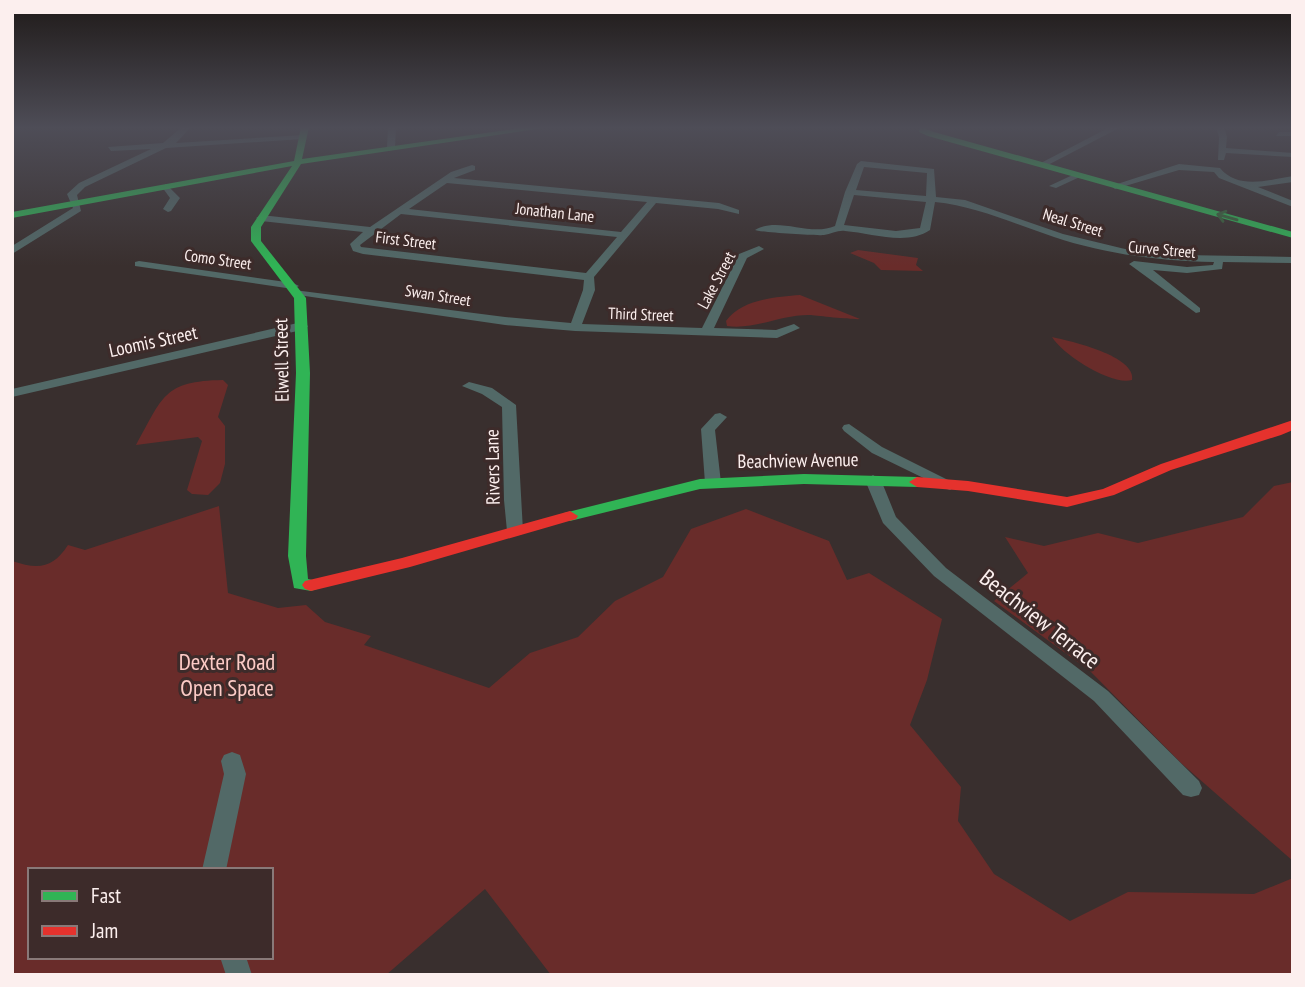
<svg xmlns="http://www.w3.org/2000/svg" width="1305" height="987" font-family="'PT Sans Narrow',sans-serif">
<rect width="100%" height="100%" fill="#392f2e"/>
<!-- green -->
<g fill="#692c2a" fill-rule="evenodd">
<polygon points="858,250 918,258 916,265 923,271 881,270 874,263 850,253"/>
<path d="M 800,295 L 860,319 C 856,320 819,316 811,315 C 782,314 755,330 727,326 L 726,321 C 742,299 776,297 800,295 Z"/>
<path d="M 1052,337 C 1071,341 1136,356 1132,380 C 1111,386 1062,354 1052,337 Z"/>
<path d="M 223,380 L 228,385 L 218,417 L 225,426 L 225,464 L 220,483 L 208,495 L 192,494 L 187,490 L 202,441 L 198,437 L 136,445 C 163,397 163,381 223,380 Z"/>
<polygon points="1293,482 1293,861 1181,763 1090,671 994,601 1028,573 1005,537 1044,546 1098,533 1138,543 1243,517 1274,486"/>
<path d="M 219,506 L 228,593 L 278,608 L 306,605 L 325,622 L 371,636 L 364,645 L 489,688 L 530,653 L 578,637 L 615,601 L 663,577 L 691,529 L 746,509 L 829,541 L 847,580 L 869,573 L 942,619 L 927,680 L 910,725 L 961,787 L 958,821 L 994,874 L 1070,921 L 1128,892 L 1254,894 L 1293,878 L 1293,975 L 551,975 L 485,889 L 386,975 L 12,975 L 12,561 C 39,570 53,568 68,545 L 85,550 ZM 30,870 L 271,870 L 271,957 L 30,957 Z"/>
</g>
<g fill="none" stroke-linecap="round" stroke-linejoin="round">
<!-- street -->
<g fill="#526967" fill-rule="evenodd">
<polygon points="182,127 191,127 176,143 303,135 307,137 303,139 166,148 85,187 77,195 81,211 12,254 12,246 73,208 67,194 79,183 151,149 111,151 108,147 163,143"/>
<polygon points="388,127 396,127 395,148 391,150 387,148"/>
<polygon points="1110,127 1121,127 1044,167 1037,165"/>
<polygon points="1216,127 1224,127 1227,137 1226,148 1293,153 1293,157 1226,153 1224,160 1218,160 1219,137"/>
<polygon points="1279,132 1293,132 1293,136 1276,136"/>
<path d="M 861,161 L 934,169 L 936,197 L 965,200 L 1063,234 L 1125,249 L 1182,255 L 1293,257 L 1293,263 L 1223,262 L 1222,269 L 1187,273 L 1153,270 L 1200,308 L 1200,312 L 1196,313 L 1129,264 L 1134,261 L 1187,267 L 1213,265 L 1214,262 C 1159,261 1105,254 1054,237 C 1014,224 976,206 935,202 L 930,230 C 907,246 871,233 845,231 C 838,230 831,234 824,235 C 816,236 758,232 755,230 C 778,216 810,237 835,226 L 845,192 L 857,164 ZM 864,167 L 927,173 L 926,196 L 856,190 ZM 854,195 L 926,202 L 920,228 L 896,231 L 844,225 Z"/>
<path d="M 1179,164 L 1220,168 C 1238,190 1268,180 1293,176 L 1293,182 L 1258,187 L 1293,201 L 1293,207 L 1219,178 L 1214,172 L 1179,170 L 1115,189 L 1111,186 Z"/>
<path d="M 472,165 L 475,166 L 475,170 L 454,178 L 719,203 L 739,210 L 739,214 L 718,209 L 656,203 L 594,277 L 595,290 L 582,324 L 702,328 L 739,254 L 759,246 L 764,249 L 747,258 L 714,328 L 776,330 L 794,324 L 800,328 L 777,338 L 575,331 L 505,325 L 298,295 L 294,294 L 294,290 L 505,317 L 571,323 L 583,290 L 584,280 L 363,254 L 353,251 L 350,244 L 363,232 L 261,221 L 256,218 L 261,215 L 370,227 L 451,172 ZM 447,183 L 647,202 L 621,232 L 409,209 ZM 401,214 L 617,237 L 586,273 L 361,247 L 360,245 Z"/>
<polygon points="1077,173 1084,175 1056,188 1049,186"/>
<polygon points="166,184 180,198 171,211 168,212 163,209 170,198 162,187"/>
<polygon points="139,261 293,283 299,286 293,289 135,266 135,262"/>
<polygon points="302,322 308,326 306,329 12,397 12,389"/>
<polygon points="469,382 492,388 516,405 523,531 521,535 509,535 507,531 504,500 502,407 482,394 462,386"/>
<polygon points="720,413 727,417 715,430 721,483 713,488 705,483 701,429 715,414"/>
<polygon points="849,424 882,447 958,485 950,490 944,488 872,453 844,431 842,428 844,425"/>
<polygon points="873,475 881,480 896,517 946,568 1108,691 1199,781 1202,788 1199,795 1191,797 1183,795 1094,701 934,576 883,523 865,480"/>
<polygon points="232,752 240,755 246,774 226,870 202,870 224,774 221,761 224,755"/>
<polygon points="220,957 246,957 252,975 226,975"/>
</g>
<!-- fast -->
<g fill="#30b455" fill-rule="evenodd">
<polygon points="301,127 309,127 302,159 527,127 550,127 301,164 261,227 261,241 306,298 310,373 306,556 308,579 317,581 320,585 317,589 311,591 294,588 288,556 296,373 294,298 251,241 251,227 292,166 12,218 12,212 294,161"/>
<polygon points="920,127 928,127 926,129 934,132 1293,232 1293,238 928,136 919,132"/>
<polygon points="804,474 917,477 925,482 917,487 804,484 700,489 570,521 562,516 564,513 700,479"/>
</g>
<!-- jam -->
<g fill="#e5322d" fill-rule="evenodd">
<polygon points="1293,420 1293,430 1281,435 1171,470 1114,495 1067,507 968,491 917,487 909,482 917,477 968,481 1067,497 1103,489 1161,464"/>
<polygon points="570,511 578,516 576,519 410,567 311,591 305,589 302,585 305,581 402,558"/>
</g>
</g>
<!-- one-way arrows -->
<defs><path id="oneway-shaft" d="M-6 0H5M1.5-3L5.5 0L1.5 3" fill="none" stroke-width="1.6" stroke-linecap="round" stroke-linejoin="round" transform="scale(1.75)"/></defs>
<use stroke="#38623b" href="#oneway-shaft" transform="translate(1227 217) rotate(-164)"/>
<!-- sky -->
<linearGradient id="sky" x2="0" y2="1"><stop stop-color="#1f1a19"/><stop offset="0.48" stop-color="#4e4d57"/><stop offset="1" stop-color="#4e4d57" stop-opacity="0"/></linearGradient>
<rect width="1305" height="266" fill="url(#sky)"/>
<g text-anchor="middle" stroke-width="6" stroke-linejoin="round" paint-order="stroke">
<!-- far-street labels -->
<g font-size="16" fill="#fcefee" stroke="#3d2b2a">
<text transform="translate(555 212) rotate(6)" y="6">Jonathan Lane</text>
<text transform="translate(1073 222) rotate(17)" y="6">Neal Street</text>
<text transform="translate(406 240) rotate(7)" y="6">First Street</text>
<text transform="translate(1162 249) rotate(5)" y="6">Curve Street</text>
<text transform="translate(218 259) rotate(8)" y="6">Como Street</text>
<text transform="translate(716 280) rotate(-62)" y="6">Lake Street</text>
<text transform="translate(438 295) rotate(9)" y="6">Swan Street</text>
<text transform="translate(641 314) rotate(2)" y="6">Third Street</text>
</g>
<!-- street labels -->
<g font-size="19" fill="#fcefee" stroke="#3d2b2a">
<text transform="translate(153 341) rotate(-12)" y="7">Loomis Street</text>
<text transform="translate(281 360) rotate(-91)" y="7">Elwell Street</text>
<text transform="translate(798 460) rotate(-1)" y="7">Beachview Avenue</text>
<text transform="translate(492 467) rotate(-91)" y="7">Rivers Lane</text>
</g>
<!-- near-street labels -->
<g font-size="23" fill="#fcefee" stroke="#3d2b2a">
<text transform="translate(1040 619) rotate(38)" y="8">Beachview Terrace</text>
</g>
<!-- near-park labels -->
<g font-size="23" fill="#fccbc6" stroke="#3d2b2a">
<text x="227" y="670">Dexter Road<tspan x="227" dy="26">Open Space</tspan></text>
</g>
</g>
<!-- border -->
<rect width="1305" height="987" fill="none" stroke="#fcefee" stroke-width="28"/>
<!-- legend -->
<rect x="28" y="868" width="245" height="91" fill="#3d2b2a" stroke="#897978" stroke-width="2"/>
<rect x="42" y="891" width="35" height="10" fill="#30b455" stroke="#897978" stroke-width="2"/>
<text x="91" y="903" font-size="21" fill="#fcefee">Fast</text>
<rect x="42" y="926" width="35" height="10" fill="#e5322d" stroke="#897978" stroke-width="2"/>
<text x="91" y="938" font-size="21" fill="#fcefee">Jam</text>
</svg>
